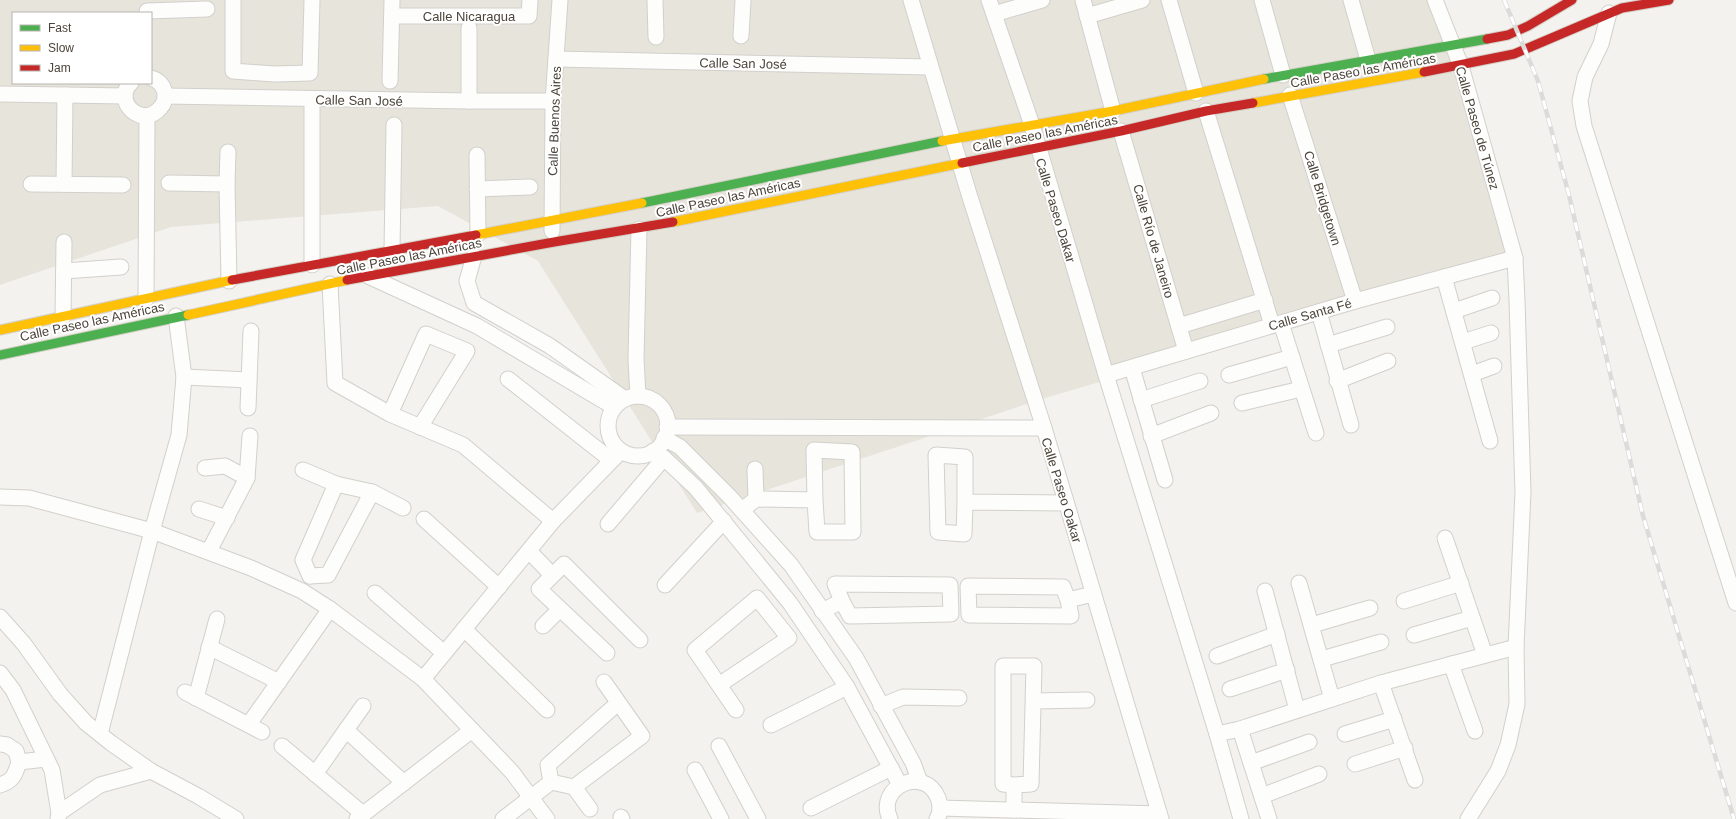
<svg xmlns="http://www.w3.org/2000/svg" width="1736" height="819" font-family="Helvetica,sans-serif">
<rect width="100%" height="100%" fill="#f4f2ee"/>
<!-- residential -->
<path fill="#e7e4dc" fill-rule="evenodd" d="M 0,0 L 1433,0 L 1509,262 L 1045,398 L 697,513 L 538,261 L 438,206 L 171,227 L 0,285 ZM 13,13 L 151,13 L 151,83 L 13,83 Z"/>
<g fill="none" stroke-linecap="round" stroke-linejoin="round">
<defs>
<g id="street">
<polyline points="233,0 233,71 274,74 310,73 312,0"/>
<polyline points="655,0 656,37"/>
<polyline points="911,0 969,194 1044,428 1161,819"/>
<polyline points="989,0 1032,125 1106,375 1217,734 1241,819"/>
<polyline points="1083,0 1113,111"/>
<polyline points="1169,0 1196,93"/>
<polyline points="1262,0 1283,75"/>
<polyline points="1351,0 1368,60"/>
<polyline points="1435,0 1461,66 1515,258 1517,301 1523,492 1516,647 1517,704 1508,745 1498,771 1468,819"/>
<polyline points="147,11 207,9"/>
<polyline points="1609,13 1601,44 1585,77 1580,101 1584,126 1736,603"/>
<polyline points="994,14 1042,0"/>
<polyline points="393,16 529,16 530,0"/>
<polyline points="1087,16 1142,0"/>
<polyline points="741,36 743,0"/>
<polyline points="556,59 930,67"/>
<polyline points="390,81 392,0"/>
<path d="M 131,83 C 112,100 142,131 161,107 C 164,104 166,97 165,93 C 163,85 159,80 151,78"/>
<polyline points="0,94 125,96"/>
<polyline points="1290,95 1355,301"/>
<polyline points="165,96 469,101 553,101"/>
<polyline points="469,101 469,28"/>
<polyline points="1206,111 1272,325"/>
<polyline points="1121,131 1186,351"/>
<polyline points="228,152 227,184 229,281"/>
<polyline points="477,155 478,234"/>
<polyline points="169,183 227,184"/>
<polyline points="31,184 123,185"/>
<polyline points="64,184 65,95"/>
<polyline points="477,189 530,187"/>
<polyline points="552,231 553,101 560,0"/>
<polyline points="392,250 394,125"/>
<polyline points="474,256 467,281 474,303 550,346 625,399"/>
<polyline points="312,265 312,99"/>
<polyline points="64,271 121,267"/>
<polyline points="368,276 477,326 614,407"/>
<polyline points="1444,277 1490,441"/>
<polyline points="330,284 335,383 390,414 463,445 553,521"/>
<polyline points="146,299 147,116"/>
<polyline points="1454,311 1492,298"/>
<polyline points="1319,312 1351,425"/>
<polyline points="63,317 64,242"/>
<polyline points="1281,323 1316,433"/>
<polyline points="1179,326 1265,300"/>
<polyline points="1463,342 1491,333"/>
<polyline points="1328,345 1387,327"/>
<polyline points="1132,368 1165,480"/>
<polyline points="1472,374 1494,366"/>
<polyline points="1106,375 1355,301 1515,258"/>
<polyline points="1229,375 1292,357"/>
<polyline points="184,377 249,380"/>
<polyline points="508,379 611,460"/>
<polyline points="1337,381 1388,361"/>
<polyline points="638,396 636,359 639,229"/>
<circle cx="638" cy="426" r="30"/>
<polyline points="1141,400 1200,381"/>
<polyline points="1242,403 1301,389"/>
<polyline points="248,408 251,331"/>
<polyline points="390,414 426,334 467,351 420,427"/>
<polyline points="667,427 1044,428"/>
<polyline points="1151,436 1211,413"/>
<polyline points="664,438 680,447 729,496 791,565 856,658 913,763 920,782"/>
<polyline points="653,451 664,458 696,488 790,603 847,687 900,785"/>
<polyline points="205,468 225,466 247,478"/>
<polyline points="755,469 756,499"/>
<polyline points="303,470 336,484 372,492 403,508"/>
<polyline points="0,497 29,498 152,531 251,568 302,591 330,609 423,679 512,772 547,819"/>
<polyline points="965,502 964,534 938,532 936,455 965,457 965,502 1066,503"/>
<polyline points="199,509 227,518"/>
<polyline points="742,510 756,499 815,500 814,450 852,452 853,532 817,532 815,500"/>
<polyline points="424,519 499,587"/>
<polyline points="608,524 664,458"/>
<polyline points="1445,538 1485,655"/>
<polyline points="209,551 247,478 250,436"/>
<polyline points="529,551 552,575"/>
<polyline points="310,576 328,575 372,492"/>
<polyline points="310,576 303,560 336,484"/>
<polyline points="1299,583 1332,699"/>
<polyline points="665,585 724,521"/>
<polyline points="1265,591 1297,710"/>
<polyline points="375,593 444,653"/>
<polyline points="1068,600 1071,616 969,615 968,586 1063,587 1068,600 1093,594"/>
<polyline points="1404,601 1461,583"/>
<polyline points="822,611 842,601 835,584 950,585 951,614 850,616 842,601"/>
<polyline points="0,617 24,644 60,694 86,723 111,743 151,771 198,796 236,819"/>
<polyline points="1312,625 1370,608"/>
<polyline points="543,626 560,609"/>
<polyline points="464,629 547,710"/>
<polyline points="1414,635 1472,618"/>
<polyline points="209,647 279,682"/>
<polyline points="607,653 539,589 564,564 640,640"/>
<polyline points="1217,656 1277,634"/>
<polyline points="1322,659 1381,642"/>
<polyline points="1451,664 1475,731"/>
<polyline points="0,673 13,690 52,770 59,813 58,819"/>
<polyline points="423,679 553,521 621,451"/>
<polyline points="1381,683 1415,780"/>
<polyline points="719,685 789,638 757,598 695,650 736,710"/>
<polyline points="1230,689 1287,670"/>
<polyline points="185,692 262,732"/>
<polyline points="196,698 217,619"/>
<polyline points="1034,701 1087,700"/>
<polyline points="881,706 903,697 959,698"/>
<polyline points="249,724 330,609"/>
<polyline points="771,725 847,687"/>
<polyline points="1240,729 1269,819"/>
<polyline points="346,730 404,783"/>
<polyline points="100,734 152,531 179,435 184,377 176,316"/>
<polyline points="1217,734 1240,729 1381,683 1516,647"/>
<polyline points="1345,734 1394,719"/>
<polyline points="0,744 7,745 16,751 19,762 46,759"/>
<polyline points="282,746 363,814"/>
<polyline points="719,746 758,819"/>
<polyline points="1251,763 1309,742"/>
<polyline points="1355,764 1405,748"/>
<polyline points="695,770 721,819"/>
<polyline points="315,774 363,706"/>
<polyline points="551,782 548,765 618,703"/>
<polyline points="551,782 574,787 590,809"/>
<path d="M 0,785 C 13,781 15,775 19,762"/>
<polyline points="574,787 642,736 604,682"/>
<polyline points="1262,796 1319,774"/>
<polyline points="811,808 891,768"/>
<polyline points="940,808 1159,814"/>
<polyline points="1014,810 1014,785 1003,784 1003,666 1034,666 1031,784 1014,785"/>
<polyline points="59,813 100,785 151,771"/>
<polyline points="621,817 622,819"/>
<polyline points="357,819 472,730"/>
<polyline points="503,819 551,782"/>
<path d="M 890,819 C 875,786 925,765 938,798 C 941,805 941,812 937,819"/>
</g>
<g id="fast">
<polyline points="1264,79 1487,39"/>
<polyline points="642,203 942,141"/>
<polyline points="0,355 188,315"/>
</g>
<g id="slow">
<polyline points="1253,103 1424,72"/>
<polyline points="942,141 1113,111 1264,79"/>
<polyline points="673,222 962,163"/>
<polyline points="476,235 642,203"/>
<polyline points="188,315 347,280"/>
<polyline points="0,330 232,280"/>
</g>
<g id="jam">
<polyline points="1487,39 1508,35 1528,26 1572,0"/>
<polyline points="1424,72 1514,54 1622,8 1669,0"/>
<polyline points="962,163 1121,131 1206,111 1253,103"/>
<polyline points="232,280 476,235"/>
<polyline points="347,280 554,242 673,222"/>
</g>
</defs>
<!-- street casing -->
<use href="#street" stroke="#d2d0cb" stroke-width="17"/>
<!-- fast casing -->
<use href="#fast" stroke="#d3cfc5" stroke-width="11"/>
<!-- slow casing -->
<use href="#slow" stroke="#d3cfc5" stroke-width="11"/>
<!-- jam casing -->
<use href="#jam" stroke="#d3cfc5" stroke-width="11"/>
<!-- street -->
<use href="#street" stroke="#fdfdfc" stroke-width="15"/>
<!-- fast -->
<use href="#fast" stroke="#4caf50" stroke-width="9"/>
<!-- slow -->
<use href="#slow" stroke="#ffc107" stroke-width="9"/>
<!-- jam -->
<use href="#jam" stroke="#c62828" stroke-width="9"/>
<defs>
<polyline id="rail" points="1504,0 1538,81 1569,195 1643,516 1734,819"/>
</defs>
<!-- rail casing -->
<use href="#rail" stroke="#dbdbda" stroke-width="4.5"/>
<!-- rail -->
<use href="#rail" stroke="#fff" stroke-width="3" stroke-dasharray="9" stroke-linecap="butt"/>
</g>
<g text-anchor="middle" stroke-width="4" stroke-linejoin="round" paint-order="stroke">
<!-- street labels -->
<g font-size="13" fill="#4b4439" stroke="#fff">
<text x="469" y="21">Calle Nicaragua</text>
<text transform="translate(743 63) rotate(1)" y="5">Calle San José</text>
<text transform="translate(1363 70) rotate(-10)" y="5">Calle Paseo las Américas</text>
<text transform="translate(359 100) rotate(1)" y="5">Calle San José</text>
<text transform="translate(554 121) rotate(-88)" y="5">Calle Buenos Aires</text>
<text transform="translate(1478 128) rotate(74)" y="5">Calle Paseo de Túnez</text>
<text transform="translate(1045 133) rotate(-11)" y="5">Calle Paseo las Américas</text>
<text transform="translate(728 197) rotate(-12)" y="5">Calle Paseo las Américas</text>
<text transform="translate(1323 198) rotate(73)" y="5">Calle Bridgetown</text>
<text transform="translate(1056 210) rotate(73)" y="5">Calle Paseo Dakar</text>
<text transform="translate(1154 241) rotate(74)" y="5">Calle Río de Janeiro</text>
<text transform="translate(409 256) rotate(-11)" y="5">Calle Paseo las Américas</text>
<text transform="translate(1310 314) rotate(-16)" y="5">Calle Santa Fé</text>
<text transform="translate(92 321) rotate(-12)" y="5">Calle Paseo las Américas</text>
<text transform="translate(1062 490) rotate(73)" y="5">Calle Paseo Oakar</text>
</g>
</g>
<!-- legend -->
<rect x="12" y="12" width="140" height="72" fill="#ffffff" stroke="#b7b4b0"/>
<rect x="20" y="25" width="20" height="6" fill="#4caf50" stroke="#b7b4b0"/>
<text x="48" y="32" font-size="12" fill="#4b4439">Fast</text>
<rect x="20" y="45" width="20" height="6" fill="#ffc107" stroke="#b7b4b0"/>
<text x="48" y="52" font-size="12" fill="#4b4439">Slow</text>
<rect x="20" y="65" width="20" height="6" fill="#c62828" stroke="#b7b4b0"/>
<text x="48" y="72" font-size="12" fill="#4b4439">Jam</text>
</svg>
